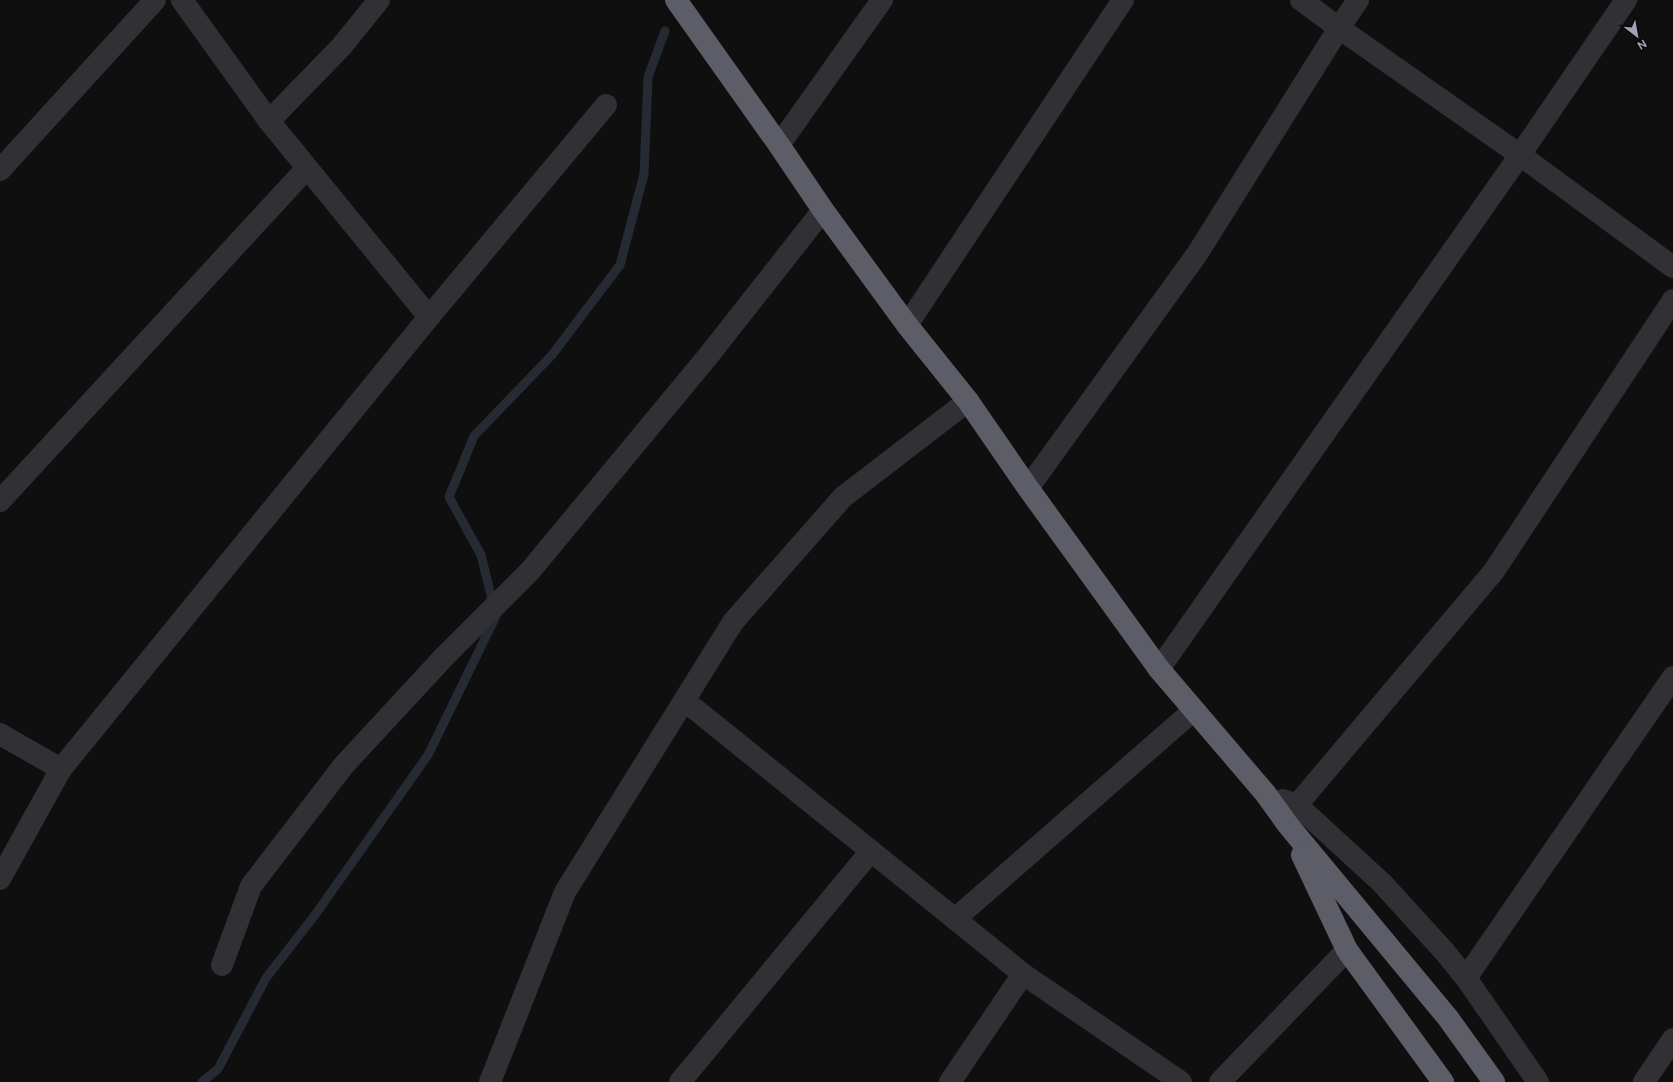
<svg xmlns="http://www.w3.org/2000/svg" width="1673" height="1082" font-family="'Public Sans',sans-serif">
<rect width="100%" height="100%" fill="#0f0f10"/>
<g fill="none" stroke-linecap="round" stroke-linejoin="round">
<!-- stream -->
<polyline stroke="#262b33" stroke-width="9" points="202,1082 218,1069 266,978 315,915 428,755 496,616 481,555 449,497 474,436 552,355 620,265 644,174 648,77 665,31"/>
<!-- minor -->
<g stroke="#303035" stroke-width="22">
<polyline points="182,0 269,121 429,317"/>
<polyline points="1301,0 1339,28 1520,155 1673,267"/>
<polyline points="269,121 341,47 379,0"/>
<polyline points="779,145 882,0"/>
<polyline points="0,170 155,0"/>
<polyline points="907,325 1123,0"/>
<polyline points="1028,488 1197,254 1339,28 1358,0"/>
<polyline points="0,501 307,168"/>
<polyline points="1159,669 1520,155 1626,0"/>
<polyline points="685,701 871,851"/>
<polyline points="0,734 61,769"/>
<polyline points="1283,800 1297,805 1382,883 1444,951 1466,978 1538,1082"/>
<polyline points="1297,805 1494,571 1673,300"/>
<polyline points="0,879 61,769 429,317 606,105"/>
<polyline points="956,918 1194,710"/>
<polyline points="222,965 251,886 344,765 444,657 530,571 709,355 823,210"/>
<polyline points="1466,978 1673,677"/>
<polyline points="490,1082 565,892 733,622 843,497 968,401"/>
<polyline points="680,1082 871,851 1023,974 1181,1082"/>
<polyline points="950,1082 1023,974"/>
<polyline points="1220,1082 1347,950"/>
<polyline points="1644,1082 1673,1039"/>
</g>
<!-- highway -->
<g stroke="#5c5d66" stroke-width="22">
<polyline points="676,0 779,145 823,210 907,325 968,401 1028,488 1159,669 1265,793 1288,825 1448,1018 1494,1082"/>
<polyline points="1302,855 1347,950 1443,1082"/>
</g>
</g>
<!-- north arrow -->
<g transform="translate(1637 36) rotate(149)" stroke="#0a0a0b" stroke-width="3" paint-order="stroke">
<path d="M0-3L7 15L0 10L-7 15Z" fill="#a0a3b1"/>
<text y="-6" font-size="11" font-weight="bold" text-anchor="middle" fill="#a0a3b1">N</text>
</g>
</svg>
